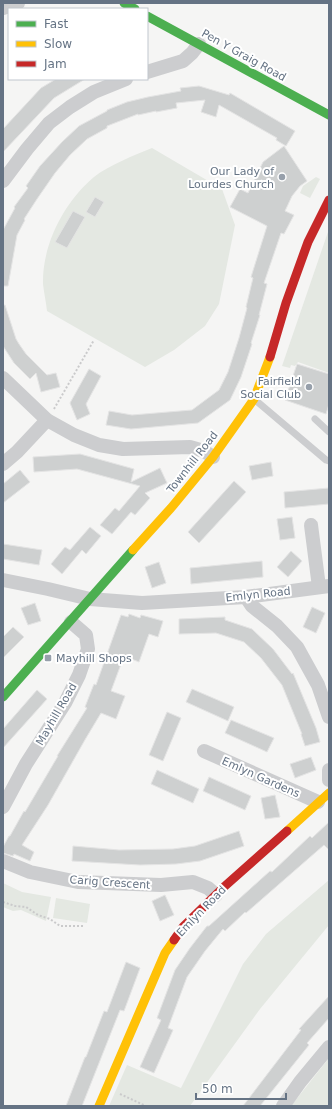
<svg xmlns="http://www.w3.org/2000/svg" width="332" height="1109" font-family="'DejaVu Sans',sans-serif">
<rect width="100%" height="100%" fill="#f5f5f4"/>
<!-- green -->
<g fill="#e4e8e2">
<path d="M 152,148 L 222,189 L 235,225 L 219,304 L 205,326 L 174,350 L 145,367 L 47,311 C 46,302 44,293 43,284 C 42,245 64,202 94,177 C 109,165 135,155 152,148 Z"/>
<polygon points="316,177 320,179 310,198 300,193 303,186"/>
<polygon points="329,229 329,373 298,362 295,366 291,365 290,368 282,366"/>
<polygon points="329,880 329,925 260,1009 190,1106 109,1106 127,1065 181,1088 243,964 266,934"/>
<polygon points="3,883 22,892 51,897 46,921 21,910 13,911 3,907"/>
<polygon points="56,898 90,904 87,923 53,918"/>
<polygon points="329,1058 329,1106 291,1106"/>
</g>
<!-- building -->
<g fill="#ced0d0" stroke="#e4e4e4">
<polygon points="56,79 85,79 54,98 3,152 3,129 41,88"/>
<polygon points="199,86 229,95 230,93 295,131 286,146 276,140 277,138 219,105 216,117 201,112 205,100 176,103 177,108 156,112 156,111 138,115 138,114 107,126 107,128 87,139 70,155 55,173 37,199 24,219 25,220 17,235 8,286 3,286 3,230 15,208 14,207 28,188 26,186 40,166 62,142 79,126 107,111 107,110 127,102 148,97 181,91 180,88"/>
<polygon points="284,146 307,181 300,186 292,196 285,211 294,215 284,234 281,233 264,283 267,284 259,315 260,315 251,343 252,344 241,377 230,400 198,423 131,429 106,425 109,411 132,415 192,410 219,390 228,372 239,338 247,308 246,307 253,278 251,277 267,226 230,207 240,189 248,193 263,162"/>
<polygon points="95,197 104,202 95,217 86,212"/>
<polygon points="73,211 85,217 67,248 55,242"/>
<polygon points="3,305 5,305 16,339 19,344 26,354 47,375 56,373 60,387 41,392 36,373 30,379 14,363 3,346"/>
<polygon points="297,364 329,374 329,404 326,414 285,400"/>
<polygon points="89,369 101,376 86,404 90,414 77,420 70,403"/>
<polygon points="80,454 134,469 131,482 160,468 167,483 145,493 150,498 135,515 131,512 112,534 100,525 115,508 119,511 140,486 77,469 34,472 33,457"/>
<polygon points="271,462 273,476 252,480 249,466"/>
<polygon points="20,470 30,482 3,503 3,484"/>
<polygon points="234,481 246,492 199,543 188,532"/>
<polygon points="329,488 329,504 285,508 284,492"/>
<polygon points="292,517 295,538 280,540 277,519"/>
<polygon points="90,527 101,536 86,554 82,550 62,574 51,564 65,547 70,550"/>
<polygon points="3,544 42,550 39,565 3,559"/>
<polygon points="291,551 302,561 288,577 277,567"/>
<polygon points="262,561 263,577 191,584 190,568"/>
<polygon points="159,562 166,583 152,588 145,567"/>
<polygon points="35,603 41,621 28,625 21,608"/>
<polygon points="312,607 325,613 316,633 303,627"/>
<polygon points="129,614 140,618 141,615 163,621 158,637 149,634 139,662 124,656 111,691 125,696 116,719 101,713 86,738 48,805 22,845 34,852 30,861 14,854 13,856 3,853 3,847 9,836 10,836 24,811 25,812 58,756 57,756 87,708 85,707 94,684 96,685 121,615 128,617"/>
<polygon points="225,617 225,620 252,629 273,649 292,674 293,673 316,728 320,742 305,746 301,734 302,734 282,685 261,658 244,642 216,633 179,634 179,619"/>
<polygon points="13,627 24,637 3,658 3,637"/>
<polygon points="192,689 234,707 228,721 186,702"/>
<polygon points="37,690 47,699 3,748 3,729"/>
<polygon points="167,712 181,718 163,761 149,755"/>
<polygon points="231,720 274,738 267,752 225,733"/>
<polygon points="311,757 316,770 295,778 290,764"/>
<polygon points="157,770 199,789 193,803 151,784"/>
<polygon points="209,777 251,796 245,810 203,791"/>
<polygon points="275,795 280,817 265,819 261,798"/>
<polygon points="329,822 329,850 324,845 246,913 245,912 225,931 223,929 205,951 187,977 168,1028 173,1030 154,1073 140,1067 161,1020 157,1018 175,970 190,948 207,926 209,926 270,871 272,872 310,836 312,838"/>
<polygon points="239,831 244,846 200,861 176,864 140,865 72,861 73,846 119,850 173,849 195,846"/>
<polygon points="165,895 174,915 160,921 152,901"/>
<polygon points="126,962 140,968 124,1011 120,1010 82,1106 66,1106 85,1057 86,1057 104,1011 107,1012"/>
<polygon points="329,996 329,1018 307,1043 309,1045 260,1106 243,1106 301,1030 299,1029"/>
</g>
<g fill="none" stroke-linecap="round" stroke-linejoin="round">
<!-- path -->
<g stroke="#cacacb" stroke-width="2" stroke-dasharray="2 2" stroke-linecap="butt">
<polyline points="54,409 94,340"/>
<polyline points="3,902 15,906 26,907 38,915 50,919 60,926 85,926"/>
<polyline points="120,1094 146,1106"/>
</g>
<!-- lane -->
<g stroke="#cccdcf" stroke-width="7">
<polyline points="254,399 326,460 329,461"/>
<polyline points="315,419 329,432"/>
</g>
<!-- street -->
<g stroke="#cccdcf" stroke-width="14">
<polyline points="3,8 18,3"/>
<polyline points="147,72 183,61 192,53 199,44"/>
<polyline points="3,181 27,149 49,123 70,107 94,92 126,79"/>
<polyline points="3,378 47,420 74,435 99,445 123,449 190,447 204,451 213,457"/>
<polyline points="3,464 17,452 47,420"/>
<polyline points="311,525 319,587"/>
<polyline points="3,580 48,589 90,599 142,603 246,597 329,586"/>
<polyline points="246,597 252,606 277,626 297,647 318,685 329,717"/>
<polyline points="204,751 318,802"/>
<polyline points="329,770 329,780"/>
<polyline points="3,807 26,764 65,703 79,675 88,649 86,635 71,622"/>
<polyline points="3,861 30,872 78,882 161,885 193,882 208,888 216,895"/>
<polyline points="283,1106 300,1082 329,1047"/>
</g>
<!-- fast -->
<g stroke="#4caf50" stroke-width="9">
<polyline points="124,3 135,9"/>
<polyline points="147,16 329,115"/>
<polyline points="3,697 133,550"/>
</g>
<!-- slow -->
<g stroke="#ffc107" stroke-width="9">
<polyline points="133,550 171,508 213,457 254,399 270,357"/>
<polyline points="287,831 329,793"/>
<polyline points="99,1106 165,953 174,940"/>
</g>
<!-- jam -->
<g stroke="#c62828" stroke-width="9">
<polyline points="270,357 286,303 308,242 329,200"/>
<polyline points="174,940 183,927 225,886 287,831"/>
</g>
</g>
<!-- markers -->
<g fill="#97a0ab" stroke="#fff" stroke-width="1.5">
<circle cx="282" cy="177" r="4"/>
<circle cx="309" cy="387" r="4"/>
<rect x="44" y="654" width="8" height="8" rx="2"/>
</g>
<g text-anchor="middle" stroke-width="4" stroke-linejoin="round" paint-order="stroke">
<!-- street labels -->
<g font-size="11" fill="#657384" stroke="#fff">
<text transform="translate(244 55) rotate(29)" y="4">Pen Y Graig Road</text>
<text transform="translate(192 462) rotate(-52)" y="4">Townhill Road</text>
<text transform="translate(258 594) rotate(-6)" y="4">Emlyn Road</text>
<text transform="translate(56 714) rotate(-60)" y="4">Mayhill Road</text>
<text transform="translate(261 777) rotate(24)" y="4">Emlyn Gardens</text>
<text transform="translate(110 882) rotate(4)" y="4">Carig Crescent</text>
<text transform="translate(201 911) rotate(-46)" y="4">Emlyn Road</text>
</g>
<!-- poi labels -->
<g font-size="11" fill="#657384" stroke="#fff" text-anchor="end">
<text x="274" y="175">Our Lady of<tspan x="274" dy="13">Lourdes Church</tspan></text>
<text x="301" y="385">Fairfield<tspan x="301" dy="13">Social Club</tspan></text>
<text x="56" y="662" text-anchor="start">Mayhill Shops</text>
</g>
</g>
<!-- border -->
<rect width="332" height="1109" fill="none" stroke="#657384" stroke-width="8"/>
<!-- legend -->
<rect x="8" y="8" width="140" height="72" fill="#ffffff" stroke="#c1c7ce"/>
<rect x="16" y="21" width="20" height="6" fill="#4caf50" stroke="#c1c7ce"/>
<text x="44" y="28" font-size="12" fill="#657384">Fast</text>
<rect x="16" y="41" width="20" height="6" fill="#ffc107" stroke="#c1c7ce"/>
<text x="44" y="48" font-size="12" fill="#657384">Slow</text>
<rect x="16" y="61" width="20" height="6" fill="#c62828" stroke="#c1c7ce"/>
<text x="44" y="68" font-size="12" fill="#657384">Jam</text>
<!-- scale -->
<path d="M196 1093v6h90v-6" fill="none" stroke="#657384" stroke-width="2"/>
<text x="202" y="1093" font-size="12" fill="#657384" stroke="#ffffff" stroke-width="3" paint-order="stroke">50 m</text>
</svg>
